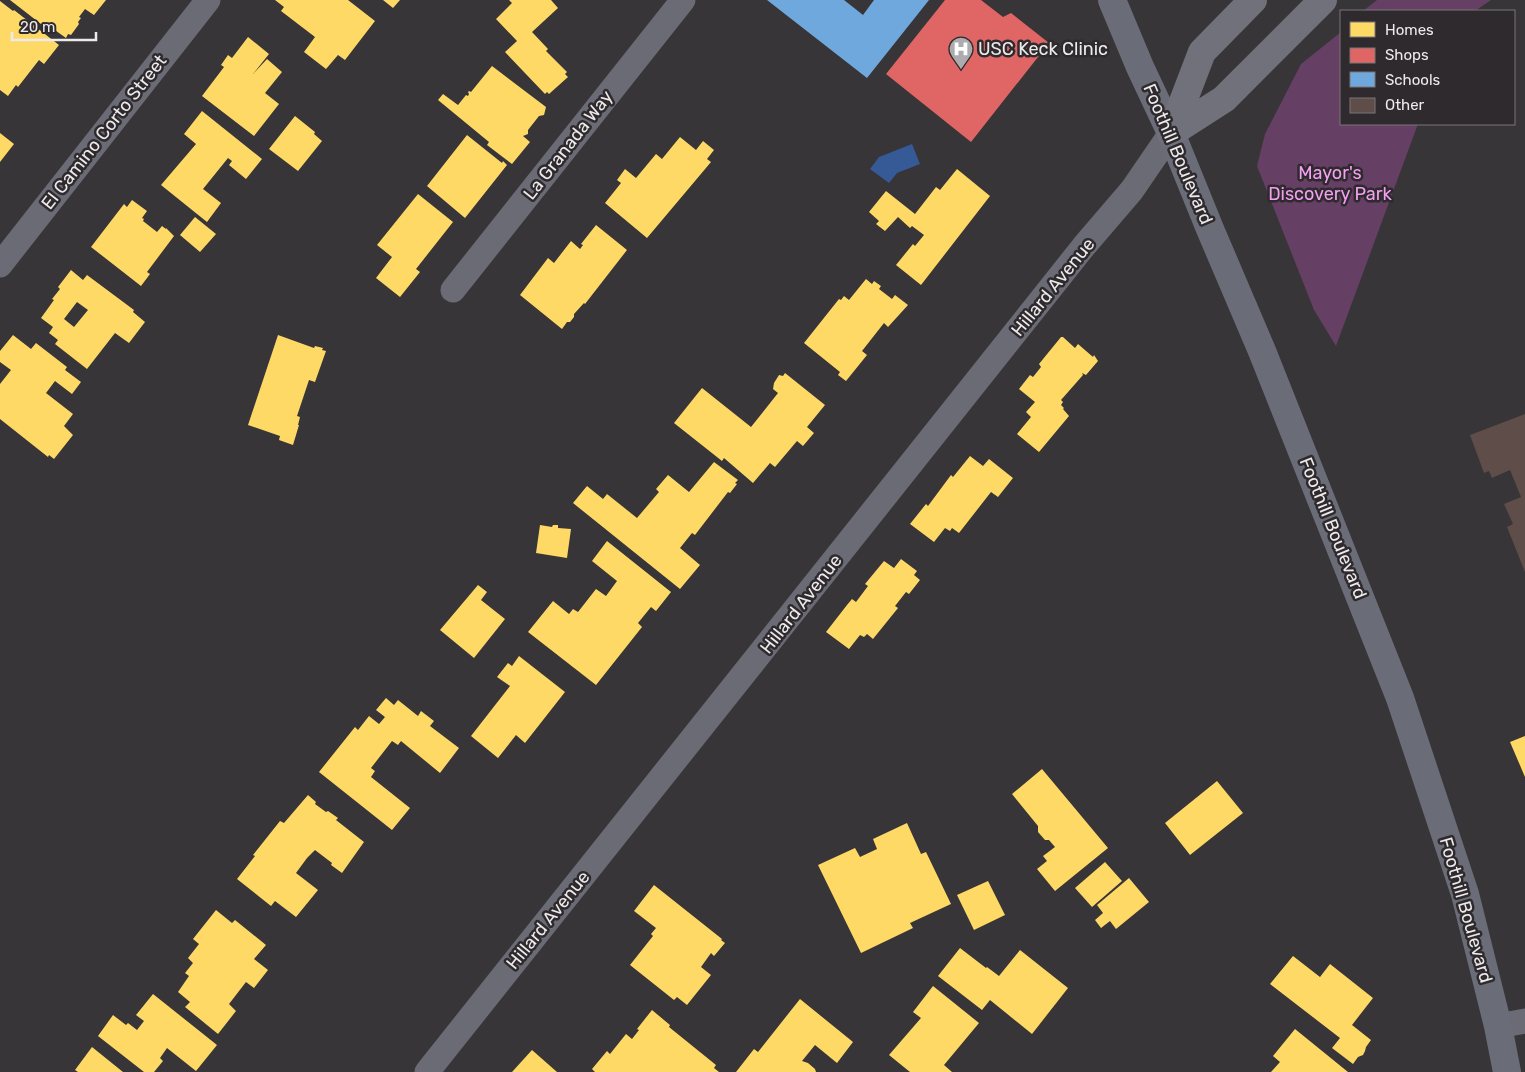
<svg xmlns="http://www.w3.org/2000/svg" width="1525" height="1072" font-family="Rubik,sans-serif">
<rect width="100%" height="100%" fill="#373537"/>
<!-- green -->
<g fill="#653f64">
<polygon points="1377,0 1491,0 1475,11 1363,11"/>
<polygon points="1341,32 1341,124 1418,124 1336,346 1314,310 1257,166 1265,134 1301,64"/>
</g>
<!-- water -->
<polygon fill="#355a96" points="912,144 920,164 897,173 889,183 870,169 879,157"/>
<!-- homes -->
<g fill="#ffd966" fill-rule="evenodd">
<polygon points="10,0 106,0 94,15 85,9 79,17 81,18 78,22 79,24 71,35 68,34 66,38 52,28 50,31"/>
<polygon points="275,0 348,0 375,21 345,60 338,55 326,69 304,52 315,37 281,11 284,7"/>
<polygon points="383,0 400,0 393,8"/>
<polygon points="509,0 551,0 558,8 532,32 548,49 546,51 567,72 565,74 568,77 549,94 547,92 545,94 505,52 517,41 496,19 512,3"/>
<polygon points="0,1 13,11 14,10 59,45 44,64 39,60 18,87 16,85 8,96 0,90"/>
<polygon points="248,37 269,54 253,74 267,59 282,72 265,93 279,104 254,136 202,96 224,67 221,65 228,55 232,58"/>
<polygon points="492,66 546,107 544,115 539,116 528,130 528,134 523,136 530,142 512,164 487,145 489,142 438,100 443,94 458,105 466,95 468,96 469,94 468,92 469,91 471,92"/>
<polygon points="202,111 262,159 246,179 229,165 232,161 228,158 203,189 221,203 207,222 161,185 196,144 184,134"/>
<polygon points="295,116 315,132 314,134 322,141 298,171 269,149"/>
<polygon points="0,133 14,144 0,162"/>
<polygon points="467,135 502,163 503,161 507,165 465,218 427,186"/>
<polygon points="680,137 696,150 703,141 714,150 707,159 711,162 647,238 605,203 621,183 617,180 625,169 636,178 656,154 662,159"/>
<polygon points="957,169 990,196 921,285 896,265 913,244 915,246 924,235 912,226 910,228 898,217 885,231 876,224 879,221 869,212 886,191 915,214 936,187 940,190"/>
<polygon points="418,194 453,222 416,269 420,272 400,297 376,278 392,257 377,245"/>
<polygon points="132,200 147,211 142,218 144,219 143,221 157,232 162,226 166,229 166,228 174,236 147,272 150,274 141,286 91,247 124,204 127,207"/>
<polygon points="195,217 216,234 200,252 180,235"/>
<polygon points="596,225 627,250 585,304 584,303 574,314 574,317 570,322 567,322 562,329 520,295 548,258 554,263 571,241 580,249 583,245 581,244"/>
<path d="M 71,270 L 83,280 L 87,275 L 134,310 L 133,312 L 145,322 L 129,343 L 115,333 L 87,369 L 55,344 L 58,340 L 49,333 L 53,327 L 41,318 L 54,300 L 52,299 L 60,289 L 58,287 ZM 77,302 L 88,310 L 74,327 L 64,319 Z"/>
<polygon points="866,279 872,284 874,281 881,286 879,289 892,299 895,295 908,305 888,327 884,323 862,351 867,355 846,381 838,375 840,372 804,343 839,299 841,300 844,296 849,300"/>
<polygon points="13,335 31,349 36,343 67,367 65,370 81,382 72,394 55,381 46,393 73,414 64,426 73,435 54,459 49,455 48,457 0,419 0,384 11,370 0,362 0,351"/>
<polygon points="278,335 314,348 315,346 323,348 322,350 326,351 315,382 309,380 297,416 300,417 298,425 299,425 293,445 279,440 280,436 248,425"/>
<polygon points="1061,337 1063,337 1075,348 1078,344 1093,357 1094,355 1098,361 1086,375 1082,373 1083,375 1061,400 1063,402 1061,405 1064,408 1063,409 1069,416 1039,452 1017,434 1031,417 1026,412 1035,402 1019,389 1030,375 1033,377 1041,367 1039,364"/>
<polygon points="785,373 825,405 807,427 814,433 803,446 797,441 775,467 770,463 753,483 724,458 722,461 674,423 702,388 751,427 778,393 773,389 774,383 779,375 783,376"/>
<polygon points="970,456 983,466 989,459 1013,478 998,497 991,492 959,533 952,528 950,531 945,528 934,542 910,524 926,504 928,506 951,475 953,477"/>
<polygon points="714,462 738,480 735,483 737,484 730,493 728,492 695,535 692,533 680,548 700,565 680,589 573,503 587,486 603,499 607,494 637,518 659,492 656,489 668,475 689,492"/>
<polygon points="540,525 552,527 553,525 558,525 558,528 571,529 567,558 536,553"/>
<polygon points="607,541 671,592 656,611 651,607 638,623 642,627 596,685 528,632 553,601 569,614 573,609 578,612 596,589 606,596 617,581 592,561"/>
<polygon points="901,559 917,571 914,575 920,580 909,594 906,592 895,606 898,608 873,639 867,634 864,637 860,635 849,649 826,632 847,605 852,599 856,602 868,586 865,584 884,561 894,568"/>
<polygon points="478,585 487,592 481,600 505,619 474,658 440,630"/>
<polygon points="519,656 565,692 525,743 516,735 498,758 471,736 510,686 497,677 508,663 512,666"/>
<polygon points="386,698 394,705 398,700 418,716 421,711 434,721 430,726 459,748 440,773 401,741 398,745 392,741 371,768 375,771 371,777 410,808 392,830 319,772 355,727 358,730 369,716 379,724 385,717 376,710"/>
<polygon points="1525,736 1525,777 1510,742"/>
<polygon points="1042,769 1108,848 1055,891 1037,869 1047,861 1043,856 1055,847 1049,840 1045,840 1038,832 1038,826 1012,794"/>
<polygon points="1217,781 1243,813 1190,855 1165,823"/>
<polygon points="308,795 316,802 315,804 326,812 328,811 338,818 336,820 364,842 342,873 331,865 332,863 315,850 307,858 296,873 318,890 296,917 275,901 271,906 237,879 255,856 253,855 280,821 284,823"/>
<polygon points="907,823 921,854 926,852 951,904 910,923 913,928 861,953 818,865 855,848 860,857 877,849 873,839"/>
<polygon points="1105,862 1122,881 1092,907 1075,888"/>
<polygon points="1129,878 1149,902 1116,929 1110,921 1101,928 1095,920 1103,913 1097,905"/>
<polygon points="988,881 1005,915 974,930 957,895"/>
<polygon points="654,885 722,939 721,940 725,943 714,956 711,953 701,967 711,975 687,1005 677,997 674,1000 630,965 653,936 651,934 656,928 634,911"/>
<polygon points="216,910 232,923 235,920 266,945 254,959 268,970 254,988 246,982 229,1004 236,1011 218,1034 185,1007 190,1002 178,992 189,976 185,973 193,963 188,958 199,944 193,939"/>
<polygon points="960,948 986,968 987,967 999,976 1020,950 1068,988 1032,1034 990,1000 982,1010 938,976"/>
<polygon points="1293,956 1320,977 1330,964 1373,998 1352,1025 1371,1040 1366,1047 1365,1051 1363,1055 1358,1057 1353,1064 1332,1048 1340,1038 1270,984"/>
<polygon points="933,986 979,1023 944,1065 952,1072 910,1072 889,1055 921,1018 913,1012"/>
<polygon points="153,994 217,1045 196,1071 167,1048 160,1058 163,1061 154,1072 144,1072 98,1036 113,1015 126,1025 128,1023 137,1030 144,1021 136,1015"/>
<polygon points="800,999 853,1042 837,1063 815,1045 802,1061 808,1063 815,1069 816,1072 736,1072 754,1049 758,1052"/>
<polygon points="652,1010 670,1025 669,1027 716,1065 714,1068 719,1072 595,1072 592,1069 607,1051 610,1054 626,1034 632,1039 639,1030 637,1029"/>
<polygon points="1295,1029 1348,1072 1271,1072 1280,1062 1273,1056"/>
<polygon points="92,1047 123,1072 78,1072 75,1070"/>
<polygon points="532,1050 557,1072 512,1072"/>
</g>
<!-- shops -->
<polygon fill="#e06666" points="945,0 981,0 1003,17 1011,13 1049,43 971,142 886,74"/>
<!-- schools -->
<polygon fill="#6fa8dc" points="767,0 844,0 863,15 874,0 929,0 867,78"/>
<!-- building -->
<polygon fill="#5e4d49" points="1525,414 1525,572 1507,527 1513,524 1504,504 1521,497 1510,470 1492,478 1489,471 1484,473 1470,435"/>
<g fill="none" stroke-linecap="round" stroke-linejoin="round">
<!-- street -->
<g stroke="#6a6b75" stroke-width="25">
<polyline points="0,265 208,0"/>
<polyline points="453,290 683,0"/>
<polyline points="1498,1026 1525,1021"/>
<polyline points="427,1072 1084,246 1132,190 1171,133"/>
</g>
<!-- primary -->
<polyline stroke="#6a6c77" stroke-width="28" points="1112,0 1140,67 1171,133 1210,229 1262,351 1400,698 1465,894 1498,1026 1507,1072"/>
<!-- highway -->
<g stroke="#70717b" stroke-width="28">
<polyline points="1171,133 1224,99 1323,0"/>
<polyline points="1171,133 1202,52 1253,0"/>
</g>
</g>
<!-- icons -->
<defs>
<symbol id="hospital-pin" viewBox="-11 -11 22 30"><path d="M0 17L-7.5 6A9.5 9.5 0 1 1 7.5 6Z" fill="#adabad" stroke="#2e2a2d"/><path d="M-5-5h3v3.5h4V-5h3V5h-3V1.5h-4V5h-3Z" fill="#fff"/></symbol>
</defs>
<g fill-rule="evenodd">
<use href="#hospital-pin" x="947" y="35" width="28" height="38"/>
</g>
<g text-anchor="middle" stroke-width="5" stroke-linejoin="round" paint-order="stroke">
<!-- poi labels -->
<g font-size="18" fill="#edeaec" stroke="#2e2a2d" text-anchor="start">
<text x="978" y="55">USC Keck Clinic</text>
</g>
<!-- street labels -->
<g font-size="18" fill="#edeaec" stroke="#2e2a2d">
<text transform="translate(104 132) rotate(-52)" y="6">El Camino Corto Street</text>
<text transform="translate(568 145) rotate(-52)" y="6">La Granada Way</text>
<text transform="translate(1178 154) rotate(67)" y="6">Foothill Boulevard</text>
<text transform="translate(1053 287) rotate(-51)" y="6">Hillard Avenue</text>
<text transform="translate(1333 528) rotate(68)" y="6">Foothill Boulevard</text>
<text transform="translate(801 604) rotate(-52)" y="6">Hillard Avenue</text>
<text transform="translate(1466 910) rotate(74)" y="6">Foothill Boulevard</text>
<text transform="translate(548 920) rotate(-51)" y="6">Hillard Avenue</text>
</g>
<!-- park labels -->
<g font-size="18" fill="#f49ff2" stroke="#2e2a2d">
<text x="1330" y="179">Mayor's<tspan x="1330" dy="21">Discovery Park</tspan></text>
</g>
</g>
<!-- legend -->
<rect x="1340" y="10" width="175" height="115" fill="#2e2a2d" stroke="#7a7779"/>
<rect x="1350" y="22" width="25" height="15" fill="#ffd966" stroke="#7a7779"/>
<text x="1385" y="35" font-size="15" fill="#edeaec">Homes</text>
<rect x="1350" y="48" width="25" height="15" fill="#e06666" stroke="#7a7779"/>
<text x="1385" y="60" font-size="15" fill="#edeaec">Shops</text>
<rect x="1350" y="72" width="25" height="15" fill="#6fa8dc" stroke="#7a7779"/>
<text x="1385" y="85" font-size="15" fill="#edeaec">Schools</text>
<rect x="1350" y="98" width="25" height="15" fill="#5e4d49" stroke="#7a7779"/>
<text x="1385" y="110" font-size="15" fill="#edeaec">Other</text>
<!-- scale -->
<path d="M12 32v8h84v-8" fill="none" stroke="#edeaec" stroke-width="2.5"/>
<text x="20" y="32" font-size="15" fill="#edeaec" stroke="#2e2a2d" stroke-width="4" paint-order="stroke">20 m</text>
</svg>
